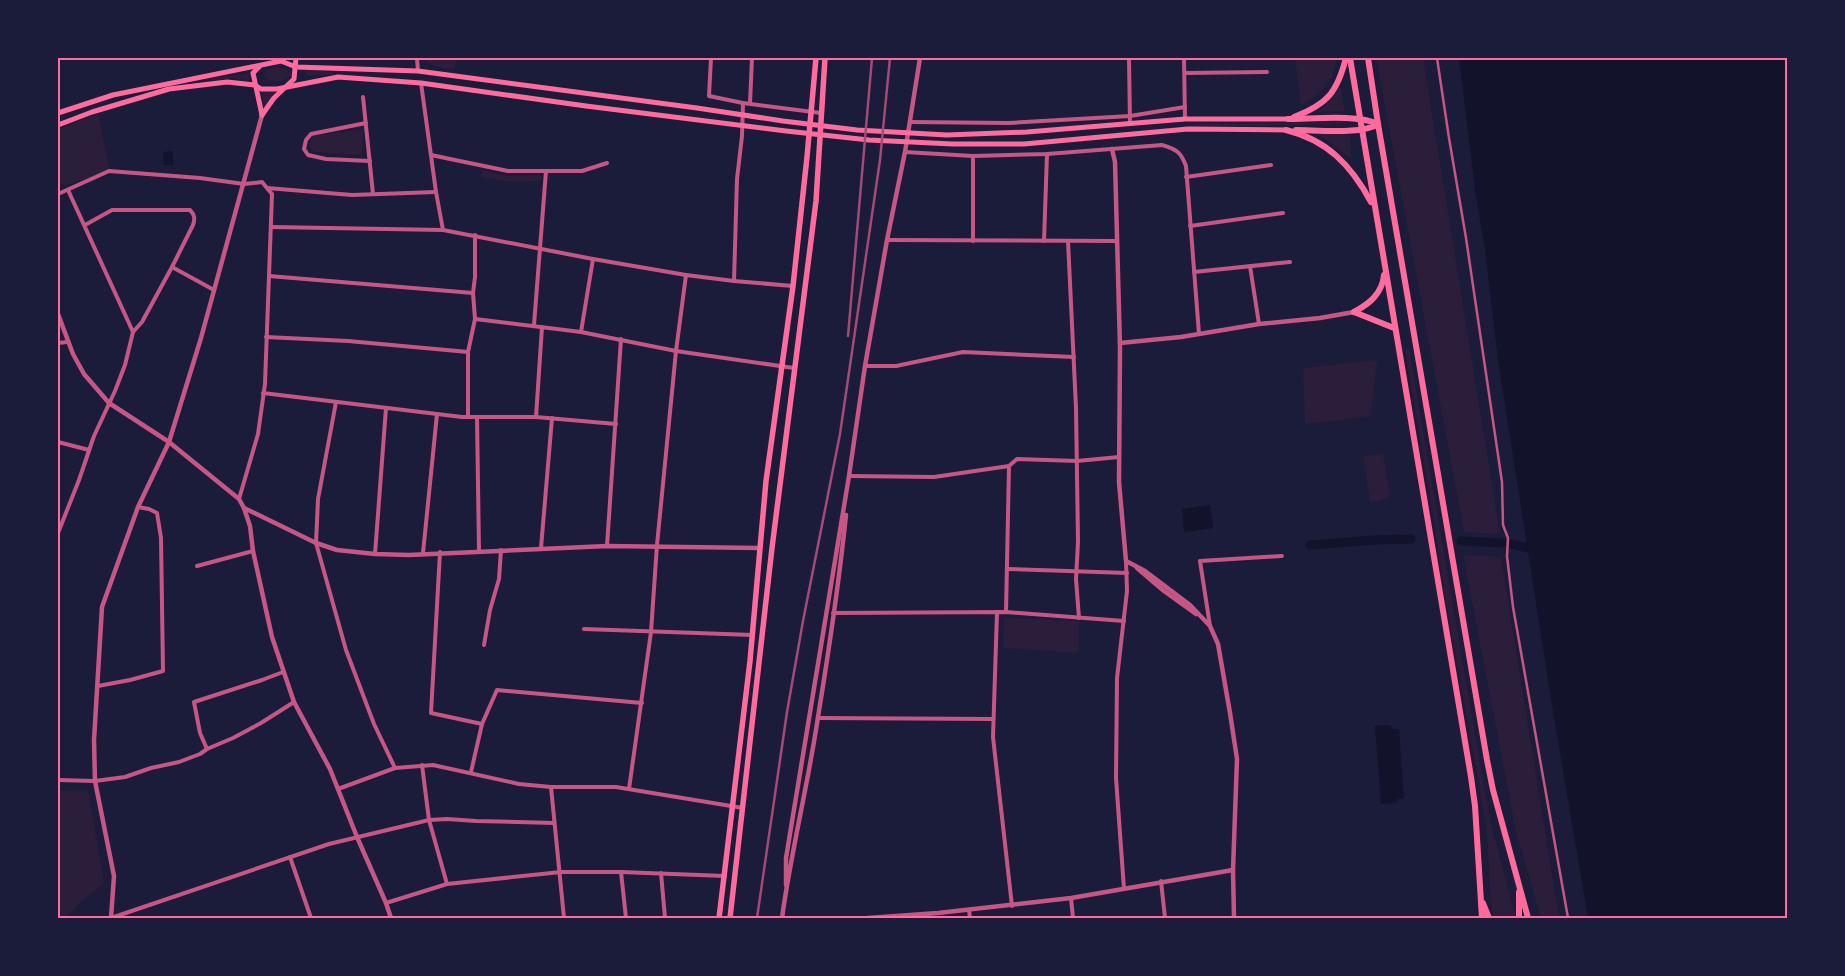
<svg xmlns="http://www.w3.org/2000/svg" width="1845" height="976" font-family="'Archivo Narrow',sans-serif">
<rect width="100%" height="100%" fill="#1b1b3a"/>
<!-- green -->
<g fill="#2a1e3b">
<path d="M 425,58 L 456,58 L 455,69 C 443,68 432,69 425,58 Z"/>
<path d="M 1295,58 L 1336,58 C 1337,79 1319,96 1301,105 Z"/>
<polygon points="1376,58 1423,58 1500,534 1464,532"/>
<path d="M 277,67 L 285,69 L 291,73 L 290,76 C 282,82 268,85 263,74 L 266,70 Z"/>
<polygon points="306,69 333,72 333,74 307,76 305,71"/>
<polygon points="250,73 249,81 234,78 204,81 204,79"/>
<polygon points="1339,88 1341,88 1345,111 1317,112 1326,105"/>
<polygon points="262,91 275,91 264,111 263,110"/>
<polygon points="98,114 110,172 58,187 58,129"/>
<polygon points="1343,122 1347,124 1194,127 1193,124"/>
<polygon points="363,129 362,155 315,152 311,150 309,144 313,136"/>
<polygon points="1319,134 1346,134 1350,136 1351,156 1348,157 1329,141 1318,136"/>
<path d="M 482,170 L 508,176 L 539,175 L 542,178 L 541,180 C 517,183 504,182 481,177 Z"/>
<polygon points="1409,348 1486,798 1493,832 1516,918 1492,918 1487,834 1480,791 1445,597 1433,515 1405,349"/>
<polygon points="1377,360 1371,416 1305,424 1303,368"/>
<polygon points="1383,454 1390,498 1370,502 1363,456"/>
<polygon points="1463,555 1501,557 1559,918 1541,918 1516,832"/>
<polygon points="1004,618 1079,621 1078,653 1003,648"/>
<polygon points="88,790 104,883 81,902 65,918 58,918 58,791"/>
</g>
<!-- water -->
<g fill="#12122b">
<polygon points="1459,58 1787,58 1787,918 1588,918 1551,699 1498,360 1485,249 1476,197"/>
<polygon points="173,151 173,165 164,165 163,152"/>
<polygon points="1210,505 1213,528 1184,532 1182,509"/>
<polygon points="1390,725 1393,729 1399,729 1404,798 1398,799 1396,803 1381,804 1375,726"/>
</g>
<g fill="none" stroke-linecap="round" stroke-linejoin="round">
<!-- canal -->
<g stroke="#12122b" stroke-width="9">
<polyline points="1461,541 1502,543"/>
<polyline points="1511,544 1527,548"/>
<polyline points="1310,545 1374,540 1411,539"/>
</g>
<!-- pedestrian -->
<polyline stroke="#c65784" stroke-width="2.5" points="1437,58 1449,138 1466,238 1502,482 1503,525 1508,538 1507,556 1513,607 1568,918"/>
<!-- minor -->
<g stroke="#c65784" stroke-width="4">
<polyline points="417,58 418,71"/>
<polyline points="711,58 709,96 743,103 821,113"/>
<polyline points="1129,58 1130,124"/>
<polyline points="1184,58 1185,119"/>
<polyline points="1185,73 1267,72"/>
<polyline points="421,83 436,192 443,230"/>
<polyline points="363,97 373,194"/>
<polyline points="750,103 752,58"/>
<polyline points="910,122 1009,123 1130,116 1185,107"/>
<polyline points="366,123 311,134 306,140 304,149 308,155 326,159 370,161"/>
<path d="M 905,152 L 973,156 L 1047,154 L 1162,145 C 1176,149 1181,152 1186,166 L 1199,334"/>
<polyline points="431,155 508,171 582,171 607,163"/>
<polyline points="973,156 973,241"/>
<polyline points="1186,177 1271,165"/>
<polyline points="267,188 352,195 436,192"/>
<polyline points="68,190 133,332 142,322 172,267"/>
<polyline points="58,194 109,171 200,178 244,184 262,182 272,194 265,384 258,434 239,499"/>
<path d="M 85,225 L 112,210 L 190,210 C 195,215 195,219 193,225 L 172,267 L 214,290"/>
<polyline points="1190,226 1283,213"/>
<polyline points="271,227 443,230 593,259 686,275 734,281 793,286"/>
<polyline points="887,240 1117,241"/>
<polyline points="1044,241 1047,154"/>
<polyline points="1068,241 1076,408 1078,542 1076,579 1079,618"/>
<polyline points="1250,266 1259,324"/>
<polyline points="1194,272 1290,262"/>
<polyline points="269,276 473,293"/>
<polyline points="734,281 737,179 742,136 743,103"/>
<polyline points="475,319 581,332 676,351 794,368"/>
<polyline points="534,325 546,171"/>
<polyline points="581,332 593,259"/>
<polyline points="266,337 348,341 468,352"/>
<polyline points="58,343 67,342"/>
<polyline points="865,366 896,366 963,352 1074,357"/>
<polyline points="263,393 462,417 536,417 616,424"/>
<polyline points="336,402 318,499 316,543 346,650 374,724 395,768"/>
<polyline points="468,417 468,352 475,319 473,293 475,277 475,235"/>
<polyline points="477,417 479,551"/>
<polyline points="536,417 542,327"/>
<polyline points="58,442 89,450"/>
<polyline points="849,476 934,477 1009,466 1017,459 1077,461 1119,457"/>
<polyline points="58,533 79,480 94,436 115,391 125,365 133,332"/>
<polyline points="607,546 621,339"/>
<polyline points="541,548 552,418"/>
<polyline points="440,552 431,713 482,724"/>
<polyline points="423,553 437,414"/>
<polyline points="375,554 386,408"/>
<polyline points="197,566 253,551"/>
<polyline points="1007,569 1127,573"/>
<polyline points="997,612 993,737 1012,906"/>
<polyline points="1006,612 1009,466"/>
<polyline points="833,613 1006,612 1124,621"/>
<polyline points="1210,626 1200,561 1282,556"/>
<polyline points="584,629 753,635"/>
<polyline points="484,645 490,610 499,579 501,550"/>
<polyline points="98,686 130,680 163,671 161,538 157,513 149,509 138,507"/>
<polyline points="818,718 993,719"/>
<polyline points="207,749 200,733 194,702 262,680 283,672"/>
<polyline points="422,765 429,820 447,884"/>
<polyline points="471,772 482,724 497,690 642,703"/>
<polyline points="58,780 95,781 125,777 151,768 179,762 200,754 207,749 233,738 261,723 294,702"/>
<polyline points="551,787 564,918"/>
<polyline points="338,789 395,768 433,765 519,784 551,787 616,787 743,808"/>
<polyline points="629,789 651,632 657,545 676,351 686,275"/>
<polyline points="290,857 311,918"/>
<polyline points="621,872 626,918"/>
<polyline points="661,873 665,918"/>
<polyline points="1161,881 1165,918"/>
<polyline points="1124,889 1116,778 1117,678 1127,591 1126,561"/>
<polyline points="1071,898 1073,918"/>
<polyline points="386,903 447,884 561,872 621,872 725,876"/>
<polyline points="969,910 970,918"/>
<polyline points="111,918 329,844 429,820 447,819 476,821 554,823"/>
</g>
<!-- tertiary -->
<g stroke="#c65784" stroke-width="4.5">
<polyline points="1112,149 1115,162 1120,348 1119,482 1126,561 1145,571 1190,605 1210,626 1218,644 1230,713 1237,759 1233,870 1234,918"/>
<polyline points="58,314 73,354 84,374 109,403 169,442 239,499 244,508 316,543 337,550 375,554 409,555 607,546 760,548"/>
<polyline points="1120,343 1181,337 1259,324 1320,318 1354,312"/>
<polyline points="244,508 250,526 253,551 272,637 294,702 330,769 357,837 386,903 391,918"/>
<polyline points="1137,568 1164,591 1196,614"/>
<polyline points="786,885 786,858 849,476 865,366 887,240 905,152 920,58"/>
<polyline points="111,918 114,876 95,781 94,740 102,607 138,507 169,442 201,338 262,115"/>
<path d="M 782,918 C 791,851 808,785 818,717 C 829,650 839,582 846,515"/>
<polyline points="868,918 938,913 1071,898 1233,870"/>
</g>
<!-- secondary -->
<g stroke="#ff6b9d" stroke-width="5">
<polyline points="259,67 253,73 262,115"/>
<polyline points="58,113 113,95 281,61 296,67 418,71 697,108 783,121 857,130 947,135 1027,132 1185,119 1288,119"/>
<polyline points="262,115 274,98 294,79 296,58"/>
<polyline points="58,125 92,112 169,89 227,82 255,85 261,89 277,89 338,77 421,83 586,106 786,131 869,140 953,144 1024,144 1188,129 1286,130"/>
</g>
<!-- primary -->
<g stroke="#ff6b9d" stroke-width="5.5">
<polyline points="719,918 750,661 766,481 793,286 807,157 816,58"/>
<polyline points="730,918 772,548 816,201 825,58"/>
</g>
<!-- trunk -->
<g stroke="#ff6b9d" stroke-width="6">
<polyline points="1350,58 1471,777 1475,806 1482,918"/>
<polyline points="1368,58 1378,124 1487,760 1493,790 1528,918"/>
<path d="M 1294,117 C 1328,104 1337,92 1346,58"/>
<path d="M 1288,119 C 1312,119 1358,114 1378,124"/>
<path d="M 1286,130 C 1327,140 1351,165 1371,202"/>
<path d="M 1296,130 C 1316,130 1362,135 1378,124"/>
<path d="M 1354,312 C 1369,304 1382,294 1384,275"/>
<polyline points="1354,312 1394,328"/>
<polyline points="1519,892 1519,918"/>
<polyline points="1483,903 1489,918"/>
</g>
<!-- rail -->
<g stroke="#a44b75" stroke-width="2.5">
<polyline points="848,336 872,58"/>
<polyline points="757,918 787,712 803,621 840,434 880,160 890,58"/>
</g>
</g>
<!-- border -->
<rect width="1845" height="976" fill="none" stroke="#1b1b3a" stroke-width="118"/>
<rect x="59" y="59" width="1727" height="858" fill="none" stroke="#ff6b9d" stroke-width="2"/>
</svg>
